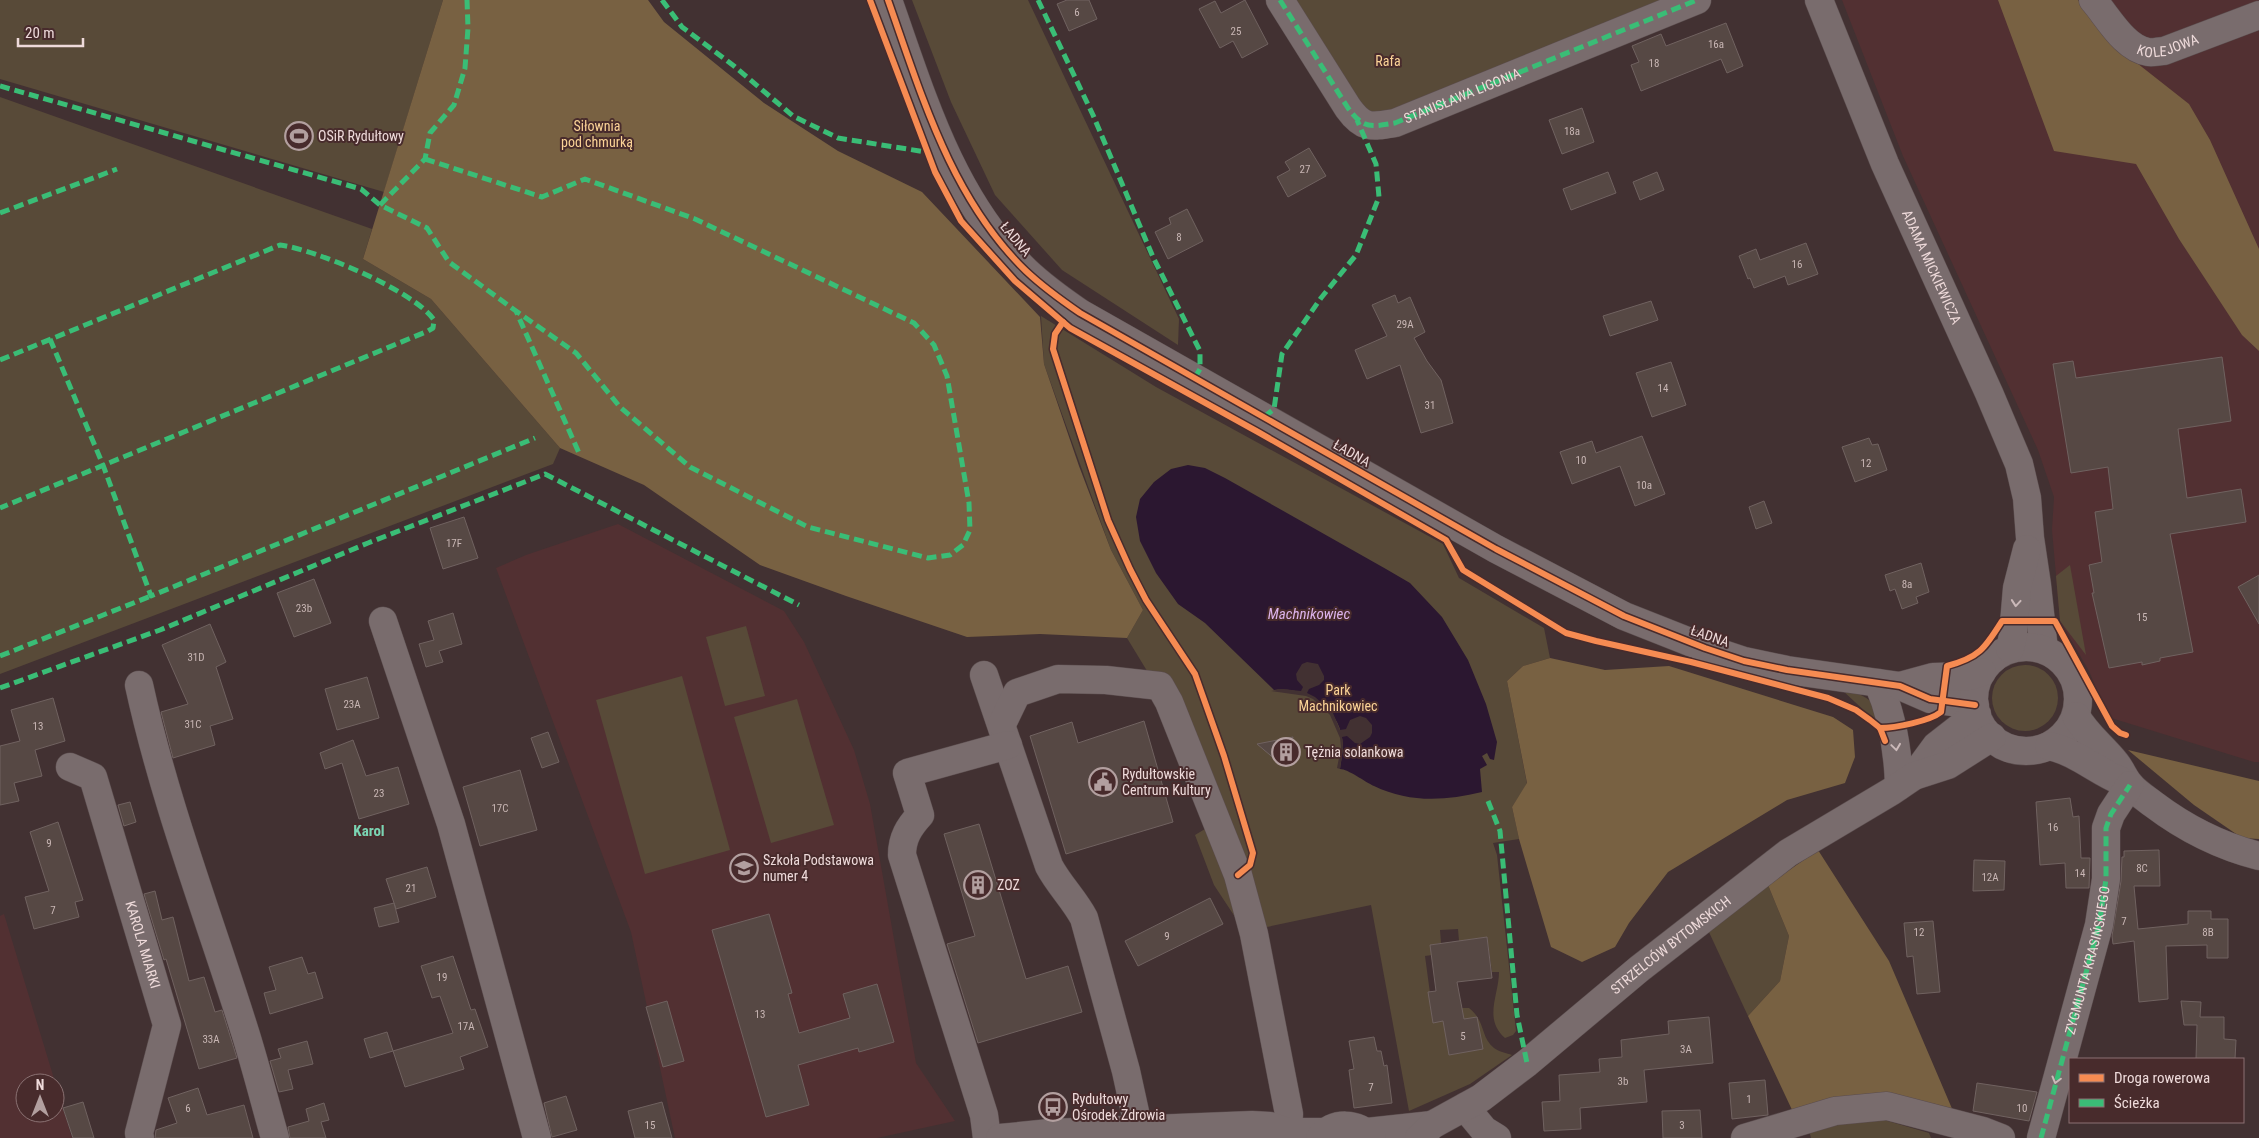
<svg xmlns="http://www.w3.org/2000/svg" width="2259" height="1138" font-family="'Roboto Condensed',sans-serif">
<rect width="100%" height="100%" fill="#423132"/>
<!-- built -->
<g fill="#523032" fill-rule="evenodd">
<polygon points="1842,0 2259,0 2259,762 2254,762 2108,717 2089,671 2060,621 2052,530 2054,497 2038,450 1903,156"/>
<polygon points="618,524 784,611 804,642 854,750 870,804 916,1063 955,1121 877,1138 675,1138 631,932 496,568 526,555"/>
<path d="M 4,914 L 59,1095 L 72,1138 L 0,1138 L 0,916 ZM 25,1083 L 55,1083 L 55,1113 L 25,1113 Z"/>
</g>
<!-- green -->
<g fill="#584a38">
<polygon points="0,0 443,0 384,192 0,79"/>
<polygon points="912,0 1028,0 1179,319 1178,345 1062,270 995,195 951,102"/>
<polygon points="1280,0 1697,0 1371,127"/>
<polygon points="0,97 372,229 363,259 431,299 560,448 553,464 0,674"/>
<path d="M 1041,316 L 1156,387 L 1443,544 L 1459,578 L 1544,628 L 1550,658 L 1523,666 L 1507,681 L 1527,784 L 1512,807 L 1519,839 L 1493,843 L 1497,855 L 1516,1031 L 1513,1035 L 1505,1038 C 1483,1019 1499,995 1499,972 L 1492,972 L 1487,937 L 1459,941 L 1458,929 L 1440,930 L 1441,943 L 1431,945 L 1432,955 L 1425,956 L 1434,1023 L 1459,1008 L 1469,1008 C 1486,1021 1480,1037 1494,1048 C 1499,1052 1507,1053 1512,1055 L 1470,1084 L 1409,1111 L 1371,905 L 1262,928 L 1237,920 L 1214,885 L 1195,835 L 1205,829 L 1155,684 L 1127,638 L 1143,610 L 1111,550 L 1044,364 Z"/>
<polygon points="2070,565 2086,655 2060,621 2056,576"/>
<polygon points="746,626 765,696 725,706 706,637"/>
<circle cx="2025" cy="698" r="33"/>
<polygon points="682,676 730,850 645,874 596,700"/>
<path d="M 1842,690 C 1867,694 1874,701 1884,723 L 1869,715 Z"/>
<polygon points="797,699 834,825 771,843 734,717"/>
<polygon points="1768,885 1789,936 1780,981 1748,1016 1708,930"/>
<polygon points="1867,1115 1929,1133 1931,1138 1811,1138 1809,1130"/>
</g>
<!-- forest -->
<g fill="#786142">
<polygon points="443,0 648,0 664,22 764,103 838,151 922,192 1040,317 1044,364 1079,466 1111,550 1143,610 1127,638 1040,634 967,637 846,596 760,565 644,485 560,448 431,299 363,259"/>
<polygon points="1998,0 2078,0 2128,56 2189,104 2210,140 2259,249 2259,351 2242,335 2179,239 2136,164 2054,151"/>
<polygon points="1550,658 1605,670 1669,666 1833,717 1853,730 1855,757 1845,783 1787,800 1668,872 1629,923 1615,947 1582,962 1551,947 1519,839 1512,807 1527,783 1507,681 1523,666"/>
<polygon points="2128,750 2259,781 2259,839 2242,838 2194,805"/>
<polygon points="1818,850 1889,961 1956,1118 1793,1112 1748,1016 1780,981 1789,936 1768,885"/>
</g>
<!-- water -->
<path fill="#2b1730" d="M 1188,465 L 1205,468 L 1225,478 L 1386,569 L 1410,583 L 1442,617 L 1468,660 L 1486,704 L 1497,742 L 1494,760 L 1490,759 L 1487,753 L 1482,756 L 1487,765 L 1480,769 L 1482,792 C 1445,801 1409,803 1374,786 C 1365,782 1348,769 1340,769 C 1341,761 1343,753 1343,746 C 1342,709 1308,686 1274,690 L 1205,623 L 1178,604 L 1156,573 L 1140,541 L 1136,517 L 1140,499 L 1154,482 L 1171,469 Z"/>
<!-- pier -->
<polygon fill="#423132" points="1307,662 1318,664 1324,676 1324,680 1319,685 1309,689 1307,693 1315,697 1333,713 1340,730 1346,729 1350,720 1360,716 1366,718 1372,725 1372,733 1370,737 1360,744 1355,743 1347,736 1342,737 1343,747 1340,769 1337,768 1341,747 1340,738 1330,715 1313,699 1306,696 1271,691 1283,689 1301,691 1303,687 1297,680 1296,674 1302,664"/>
<!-- building -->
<g fill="#564844" stroke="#706260">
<polygon points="1067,0 1089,0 1097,19 1069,31 1057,4"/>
<polygon points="1245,0 1268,44 1242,58 1233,41 1220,48 1199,9 1215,1 1221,13"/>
<polygon points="1726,23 1743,66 1727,73 1721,59 1641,91 1631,65 1639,62 1632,46 1661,34 1666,46"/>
<polygon points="1582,108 1594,142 1562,154 1549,120"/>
<polygon points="1309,148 1326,176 1288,197 1277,177 1290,170 1285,162"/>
<polygon points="1608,172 1616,193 1571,210 1563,189"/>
<polygon points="1657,172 1664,190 1640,200 1633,182"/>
<polygon points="1187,209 1203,241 1168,259 1155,232 1171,224 1169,218"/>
<polygon points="1806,243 1818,274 1788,285 1785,276 1754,288 1750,278 1748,279 1739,256 1756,249 1760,260"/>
<polygon points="1395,295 1398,303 1410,297 1425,332 1414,338 1427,361 1441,380 1453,423 1421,433 1400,365 1367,379 1355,350 1387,336 1372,305"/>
<polygon points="1651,301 1658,320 1610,336 1603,316"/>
<polygon points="2222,357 2231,421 2178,429 2187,498 2241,489 2246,522 2170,534 2193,652 2160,658 2160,661 2142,665 2142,662 2109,668 2092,593 2094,593 2089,565 2102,562 2095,512 2113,509 2108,467 2071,473 2053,364 2073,361 2076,378"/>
<polygon points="1671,362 1686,405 1652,417 1636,373"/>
<polygon points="1642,436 1665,494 1635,506 1620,466 1572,484 1560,452 1592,441 1596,453"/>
<polygon points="1869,438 1872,445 1878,444 1887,470 1855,482 1842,447"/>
<polygon points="1764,501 1772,523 1756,529 1749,507"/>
<polygon points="464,517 478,558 443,569 430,528"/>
<polygon points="1921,563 1929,592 1916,597 1918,603 1902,609 1895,589 1890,591 1885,575"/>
<polygon points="2259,575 2259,624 2238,587"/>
<polygon points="314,579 331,623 294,637 277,593"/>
<polygon points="453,613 462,644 439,651 443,662 426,667 419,644 434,640 428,621"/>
<polygon points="210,624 226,662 216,667 233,719 210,726 215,745 173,758 161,712 188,704 162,645"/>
<polygon points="367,677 379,718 337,730 325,689"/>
<polygon points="53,698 65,741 35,750 42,776 14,783 19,801 0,805 0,746 20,741 11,710"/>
<polygon points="1144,721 1173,822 1066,854 1030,736 1072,722 1078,743"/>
<polygon points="548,732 559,762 542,768 531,738"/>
<polygon points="1293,737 1290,757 1283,766 1257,744"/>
<polygon points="353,740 366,776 398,767 409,804 359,819 342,763 325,769 320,753"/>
<polygon points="520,770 537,830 480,846 463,787"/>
<polygon points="2070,798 2073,817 2079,816 2081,858 2090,858 2089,888 2066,888 2065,863 2040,865 2036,802"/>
<polygon points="130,802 136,822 124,826 118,805"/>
<polygon points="58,822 83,900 75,902 79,917 34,929 25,897 49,891 30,832"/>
<polygon points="979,824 1026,979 1068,966 1082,1012 978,1043 947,944 975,936 944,834"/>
<polygon points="2159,850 2160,886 2134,886 2138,929 2188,924 2188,911 2211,911 2211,919 2228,919 2228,958 2207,958 2207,945 2166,946 2168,999 2139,1002 2134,941 2113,944 2112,936 2121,881 2122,857 2124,857 2124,851"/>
<polygon points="1974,860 2005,861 2004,890 1973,891"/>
<polygon points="427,867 436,897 396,909 386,879"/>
<polygon points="155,891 162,920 173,917 189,981 204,977 215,1012 222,1010 237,1058 199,1069 166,959 164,960 144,894"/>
<polygon points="1210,898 1223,924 1138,966 1125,941"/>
<polygon points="394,903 399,922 379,927 374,908"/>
<polygon points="769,914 792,993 788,994 799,1033 850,1018 843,994 877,984 894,1042 859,1052 858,1048 798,1065 809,1105 766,1117 712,930"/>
<polygon points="1933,921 1940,992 1917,994 1913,956 1907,957 1904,923"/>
<polygon points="1487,937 1492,978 1457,982 1464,1019 1477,1017 1483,1049 1449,1055 1443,1021 1433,1023 1428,992 1436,991 1430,945"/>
<polygon points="453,956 471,1010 475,1009 488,1047 460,1057 464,1069 405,1087 393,1051 453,1033 440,996 432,998 421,966"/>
<polygon points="302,957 308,974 315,972 323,998 270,1014 264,993 276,990 269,967"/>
<polygon points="667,1001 684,1061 663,1067 646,1007"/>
<polygon points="2181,1001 2201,1002 2200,1017 2224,1017 2224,1039 2236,1040 2235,1059 2196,1059 2197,1025 2184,1025"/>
<polygon points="1709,1017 1713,1063 1644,1070 1647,1102 1580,1108 1581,1129 1544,1131 1542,1102 1560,1101 1559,1075 1600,1072 1599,1059 1622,1057 1621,1040 1669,1034 1668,1021"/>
<polygon points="387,1032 393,1051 370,1058 364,1039"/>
<polygon points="1374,1037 1377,1051 1381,1051 1384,1066 1387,1065 1392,1103 1354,1108 1349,1070 1354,1069 1349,1041"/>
<polygon points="307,1041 313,1064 288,1070 293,1089 279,1092 270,1061 281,1058 278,1049"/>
<polygon points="1765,1080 1768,1115 1732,1119 1729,1083"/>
<polygon points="1977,1083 2037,1092 2029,1121 1973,1111"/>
<polygon points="198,1088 207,1115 244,1105 253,1138 155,1138 156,1130 177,1123 168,1098"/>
<polygon points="566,1096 577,1130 552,1137 544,1103"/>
<polygon points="83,1102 94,1138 73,1138 63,1108"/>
<polygon points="662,1102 672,1138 635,1138 628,1111"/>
<polygon points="324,1103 329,1120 321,1122 326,1138 290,1138 288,1127 309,1121 306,1109"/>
<polygon points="1700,1110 1702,1138 1663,1138 1662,1111"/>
</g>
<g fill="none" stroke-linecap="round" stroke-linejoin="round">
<defs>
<g id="minor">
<path d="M 888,0 C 922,96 951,198 1026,271 C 1043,287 1061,300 1080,313 L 1496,549 L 1624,616 L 1705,648 L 1744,661 L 1787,670 L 1900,686 L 1930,699 L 1975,705"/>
<path d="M 1280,0 L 1348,108 C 1363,129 1371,127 1395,123 L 1697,0"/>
<path id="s1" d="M 1819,0 L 1885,164 L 1989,393 L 2019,464 L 2027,498 L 2030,538 L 2037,585 L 2044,650"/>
<path id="s2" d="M 2093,0 C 2108,17 2124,48 2148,52 C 2153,53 2159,51 2164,51 L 2259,15"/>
<polyline points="383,621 451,824 537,1138"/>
<circle cx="2026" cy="699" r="52"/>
<polyline points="2010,649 2013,635 2017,588 2027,549"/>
<path d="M 984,675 L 1049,866 C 1059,885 1074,899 1084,918 L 1126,1071 L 1135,1112 L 1136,1129"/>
<path d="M 1878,683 C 1893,717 1898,750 1899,786"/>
<path d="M 139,685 C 165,804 209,917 245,1032 C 256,1067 265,1103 275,1138"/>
<polyline points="1900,686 1933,677 1970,676 1982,672"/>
<path d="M 2076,716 C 2086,734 2102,746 2115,762 C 2121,769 2124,778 2130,785 C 2136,792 2145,798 2153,804 C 2186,829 2220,846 2259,856"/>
<polyline points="1002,724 1017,693 1058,679 1106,680 1160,686 1169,702 1238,875 1254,934 1289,1114 1288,1132 1293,1138"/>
<path d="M 2049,746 C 2077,752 2096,771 2121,781"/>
<path id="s3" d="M 70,767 L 93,777 L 167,1025 L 139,1133 L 140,1138"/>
<polyline points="1914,776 1936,746 1977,714"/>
<polyline points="1465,1107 1484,1130 1497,1138"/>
<polyline points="1367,1132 1432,1125"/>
<path d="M 987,1138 L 984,1115 L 902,855 C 902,838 909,827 920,815 L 907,773 L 1008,745"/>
<polyline points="1000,1138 1050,1133 1252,1125 1270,1126 1288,1132 1325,1132"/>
<path d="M 1320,1138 C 1334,1121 1357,1122 1372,1138"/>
<path id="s4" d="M 1419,1138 L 1432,1125 L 1481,1098 L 1527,1063 L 1639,969 L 1788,853 L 1892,791 L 1914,776 L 1948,765 L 1992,737"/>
<polyline points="1745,1138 1835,1111 1887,1106 1983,1131 2001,1138"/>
<path id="s5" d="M 2041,1138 L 2099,925 L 2106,879 L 2106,828 L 2111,814 L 2130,785"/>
</g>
</defs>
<!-- minor casing -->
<use href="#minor" stroke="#5b4d4e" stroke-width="29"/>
<!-- minor -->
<use href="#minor" stroke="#796c6d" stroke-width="28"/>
<!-- quiet -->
<g stroke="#3abd76" stroke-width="5" stroke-dasharray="10 5" stroke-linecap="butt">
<polyline points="662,0 682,27 734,66 793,116 838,138 926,152"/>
<polyline points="1038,0 1093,115 1153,257 1200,351 1200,369 1194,379"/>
<path id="s6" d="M 1280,0 L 1348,108 C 1363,129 1371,127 1395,123 L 1697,0"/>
<polyline points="0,86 361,189 380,205 427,228 449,262 516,311 579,453"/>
<polyline points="425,159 542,197 585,179 695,219 914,323 934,345 947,376 969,503 970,530 963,545 950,555 928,558 808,527 690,467 620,407 576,353 516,311"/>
<polyline points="380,205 425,159 430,133 454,105 465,68 468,28 467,0"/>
<polyline points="0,213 117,169"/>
<polyline points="50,339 103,465 151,596 535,438"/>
<path d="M 0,360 L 280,245 C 314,249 415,291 434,320 L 433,328 L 428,331 L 0,508"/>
<polyline points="1264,417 1274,409 1282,354 1321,298 1356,255 1379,197 1376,164 1357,120"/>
<polyline points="0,656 151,596"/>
<polyline points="0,688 160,630 368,543 545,474 799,605"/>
<polyline points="1488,801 1500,831 1517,1015 1527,1063"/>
<polyline points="2041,1138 2099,925 2106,879 2106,828 2111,814 2130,785"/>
</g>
<defs>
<g id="cycleway">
<polyline points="870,0 935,172 961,221 1015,281 1070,328 1258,432 1446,540 1463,570 1566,633 1596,641 1691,662 1828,698 1856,710 1870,720 1880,728 1885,741"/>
<path d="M 888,0 C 922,96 951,198 1026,271 C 1043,287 1061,300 1080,313 L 1496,549 L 1624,616 L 1705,648 L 1744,661 L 1787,670 L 1900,686 L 1930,699 L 1975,705"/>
<polyline points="1063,322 1055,334 1053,349 1108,520 1130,569 1146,600 1195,674 1224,756 1253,853 1250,865 1238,875"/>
<path d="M 1880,728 C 1895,728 1930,721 1941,712 L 1947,666 C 1980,657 1985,648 2002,621 L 2055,621 L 2112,726 L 2120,733 L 2126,735"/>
</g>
</defs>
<!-- cycleway casing -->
<use href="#cycleway" stroke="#482b2c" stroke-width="9"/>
<!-- cycleway -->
<use href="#cycleway" stroke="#f68b52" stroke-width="6"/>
</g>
<!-- one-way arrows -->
<defs><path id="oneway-chevron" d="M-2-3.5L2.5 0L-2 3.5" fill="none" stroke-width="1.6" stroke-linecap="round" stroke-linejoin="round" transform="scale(1.25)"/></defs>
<g stroke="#cbb9b9">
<use href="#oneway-chevron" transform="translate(2016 603) rotate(95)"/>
<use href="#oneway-chevron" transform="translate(1896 747) rotate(82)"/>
<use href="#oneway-chevron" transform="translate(2056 1080) rotate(105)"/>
</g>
<!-- icons -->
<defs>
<symbol id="stadium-ring" viewBox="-11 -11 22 22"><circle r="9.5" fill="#482b2c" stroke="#b29f9f" stroke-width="1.5"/><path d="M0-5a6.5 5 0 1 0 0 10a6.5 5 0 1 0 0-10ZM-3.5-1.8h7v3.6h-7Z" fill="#b29f9f"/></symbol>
<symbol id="building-ring" viewBox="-11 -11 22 22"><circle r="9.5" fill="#482b2c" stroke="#b29f9f" stroke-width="1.5"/><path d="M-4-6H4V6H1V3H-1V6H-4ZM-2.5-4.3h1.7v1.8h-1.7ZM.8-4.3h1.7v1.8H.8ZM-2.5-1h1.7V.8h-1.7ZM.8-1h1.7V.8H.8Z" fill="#b29f9f"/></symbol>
<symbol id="civic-ring" viewBox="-11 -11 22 22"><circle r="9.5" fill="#482b2c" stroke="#b29f9f" stroke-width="1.5"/><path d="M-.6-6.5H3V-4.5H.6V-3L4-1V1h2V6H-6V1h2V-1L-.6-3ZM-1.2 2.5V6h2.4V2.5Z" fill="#b29f9f"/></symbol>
<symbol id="school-ring" viewBox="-11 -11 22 22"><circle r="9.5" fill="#482b2c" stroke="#b29f9f" stroke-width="1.5"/><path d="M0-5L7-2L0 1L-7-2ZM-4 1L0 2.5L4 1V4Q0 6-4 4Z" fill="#b29f9f"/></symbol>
<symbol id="bus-ring" viewBox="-11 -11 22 22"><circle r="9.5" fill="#482b2c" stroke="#b29f9f" stroke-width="1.5"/><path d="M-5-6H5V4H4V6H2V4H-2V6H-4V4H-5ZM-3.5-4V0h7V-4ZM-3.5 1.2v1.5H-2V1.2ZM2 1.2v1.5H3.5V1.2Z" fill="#b29f9f"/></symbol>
</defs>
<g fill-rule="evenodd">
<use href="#stadium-ring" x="283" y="120" width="32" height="32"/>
<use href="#building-ring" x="1270" y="736" width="32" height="32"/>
<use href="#civic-ring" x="1087" y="766" width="32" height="32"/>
<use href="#school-ring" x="728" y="852" width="32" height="32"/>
<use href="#building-ring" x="962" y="869" width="32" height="32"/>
<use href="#bus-ring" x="1037" y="1091" width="32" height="32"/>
</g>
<g text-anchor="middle" stroke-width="4" stroke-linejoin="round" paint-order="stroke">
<!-- number labels -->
<g font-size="11" fill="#c8b6b4">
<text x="1077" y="16">6</text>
<text x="1236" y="35">25</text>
<text x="1716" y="48">16a</text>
<text x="1654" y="67">18</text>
<text x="1572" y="135">18a</text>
<text x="1305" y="173">27</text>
<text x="1179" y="241">8</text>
<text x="1797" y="268">16</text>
<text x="1405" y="328">29A</text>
<text x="1663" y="392">14</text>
<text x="1430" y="409">31</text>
<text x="1581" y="464">10</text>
<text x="1866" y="467">12</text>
<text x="1644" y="489">10a</text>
<text x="454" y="547">17F</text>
<text x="1907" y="588">8a</text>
<text x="304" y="612">23b</text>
<text x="2142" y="621">15</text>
<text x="196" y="661">31D</text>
<text x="352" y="708">23A</text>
<text x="193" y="728">31C</text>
<text x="38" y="730">13</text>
<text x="379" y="797">23</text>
<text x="500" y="812">17C</text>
<text x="2053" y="831">16</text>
<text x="49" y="847">9</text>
<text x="2142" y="872">8C</text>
<text x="2080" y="877">14</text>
<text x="1990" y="881">12A</text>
<text x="411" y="892">21</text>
<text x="53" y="914">7</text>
<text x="2124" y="925">7</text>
<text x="1919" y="936">12</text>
<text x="2208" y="936">8B</text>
<text x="1167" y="940">9</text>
<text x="442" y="981">19</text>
<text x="760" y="1018">13</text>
<text x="466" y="1030">17A</text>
<text x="1463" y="1040">5</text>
<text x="211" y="1043">33A</text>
<text x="1686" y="1053">3A</text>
<text x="1623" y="1085">3b</text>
<text x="1371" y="1091">7</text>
<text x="1749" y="1103">1</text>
<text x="188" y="1112">6</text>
<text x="2022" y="1112">10</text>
<text x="650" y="1129">15</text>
<text x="1682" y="1129">3</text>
</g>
<!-- street labels -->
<g font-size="14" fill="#eedada" stroke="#482b2c">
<text dy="5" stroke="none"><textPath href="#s2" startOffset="98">KOLEJOWA</textPath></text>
<text dy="5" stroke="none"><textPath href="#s6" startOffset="254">STANISŁAWA LIGONIA</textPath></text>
<text transform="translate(1016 239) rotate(50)" y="5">ŁADNA</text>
<text dy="5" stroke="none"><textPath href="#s1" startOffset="290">ADAMA MICKIEWICZA</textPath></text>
<text transform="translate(1352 453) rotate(30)" y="5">ŁADNA</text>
<text transform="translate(1710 636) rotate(19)" y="5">ŁADNA</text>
<text dy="5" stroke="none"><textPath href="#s3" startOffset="200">KAROLA MIARKI</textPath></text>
<text dy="5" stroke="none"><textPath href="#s4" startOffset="318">STRZELCÓW BYTOMSKICH</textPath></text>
<text dy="5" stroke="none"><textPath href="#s5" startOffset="184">ZYGMUNTA KRASIŃSKIEGO</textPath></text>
</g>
<!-- park labels -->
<g font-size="14" fill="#fbd397" stroke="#482b2c">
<text x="1388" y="66">Rafa</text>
<text x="597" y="131">Siłownia<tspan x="597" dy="16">pod chmurką</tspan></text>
<text x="1338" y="695">Park<tspan x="1338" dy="16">Machnikowiec</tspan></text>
</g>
<!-- poi labels -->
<g font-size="14" fill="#eedada" stroke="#482b2c" text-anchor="start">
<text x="318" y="141">OSiR Rydułtowy</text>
<text x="1305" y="757">Tężnia solankowa</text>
<text x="1122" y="779">Rydułtowskie<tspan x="1122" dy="16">Centrum Kultury</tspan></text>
<text x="763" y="865">Szkoła Podstawowa<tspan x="763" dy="16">numer 4</tspan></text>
<text x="997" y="890">ZOZ</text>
<text x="1072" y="1104">Rydułtowy<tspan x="1072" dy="16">Ośrodek Zdrowia</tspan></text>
</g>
<!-- water labels -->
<g font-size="15" font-style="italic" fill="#dcb3eb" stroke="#482b2c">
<text x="1309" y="619">Machnikowiec</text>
</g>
<!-- neighbourhood labels -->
<g font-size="15" font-weight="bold" fill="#7ad4b3" stroke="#482b2c">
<text x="369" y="836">Karol</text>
</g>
</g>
<!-- legend -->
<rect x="2069" y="1058" width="175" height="65" fill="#482b2c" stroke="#8a7172"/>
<rect x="2079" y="1074" width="25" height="8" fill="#f68b52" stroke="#8a7172"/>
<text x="2114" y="1083" font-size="15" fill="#eedada">Droga rowerowa</text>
<rect x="2079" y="1099" width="25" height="8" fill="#3abd76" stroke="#8a7172"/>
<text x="2114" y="1108" font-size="15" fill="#eedada">Ścieżka</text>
<!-- north arrow -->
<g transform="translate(40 1098)"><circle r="24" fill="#482b2c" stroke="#8a7172"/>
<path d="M0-4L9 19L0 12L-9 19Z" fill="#b29f9f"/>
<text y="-8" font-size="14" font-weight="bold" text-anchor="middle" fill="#eedada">N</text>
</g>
<!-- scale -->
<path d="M18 38v8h65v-8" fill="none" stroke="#eedada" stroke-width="2.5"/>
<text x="25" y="38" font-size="15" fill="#eedada" stroke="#482b2c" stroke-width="4" paint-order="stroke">20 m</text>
</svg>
